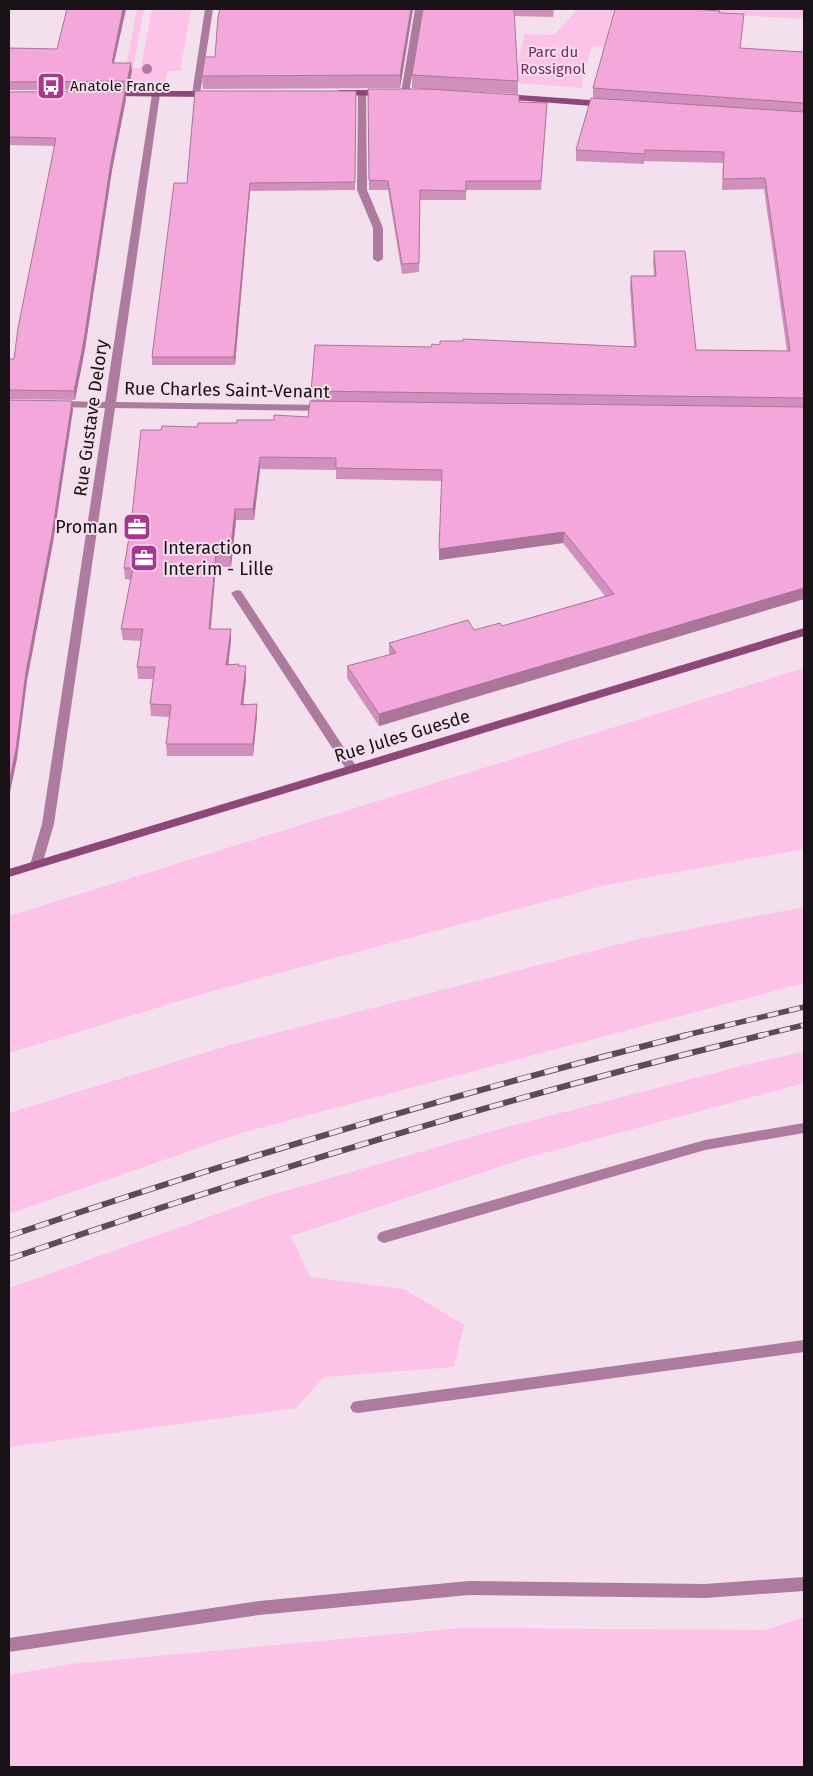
<svg xmlns="http://www.w3.org/2000/svg" width="813" height="1776" font-family="'Fira Sans',sans-serif">
<rect width="100%" height="100%" fill="#f4dfed"/>
<!-- green -->
<g fill="#fcc2e8">
<polygon points="137,9 144,9 133,68 141,68 152,9 191,9 180,71 168,71 165,83 123,83"/>
<polygon points="578,9 613,9 604,47 592,46 585,70 582,70 581,75 583,76 582,88 517,83 516,69 525,34 554,35"/>
<polygon points="631,9 804,9 804,19"/>
<polygon points="804,668 804,849 606,885 209,992 9,1053 9,916"/>
<polygon points="804,907 804,983 241,1133 9,1214 9,1113 230,1045 639,939"/>
<polygon points="804,1052 804,1083 526,1158 291,1236 310,1277 404,1289 464,1325 454,1367 324,1377 296,1408 9,1447 9,1288 268,1196 496,1130 753,1063"/>
<polygon points="804,1617 804,1767 9,1767 9,1675 71,1664 461,1628 766,1630"/>
</g>
<g fill="none" stroke-linecap="round" stroke-linejoin="round">
<!-- lane -->
<g fill="#ad7b9d" fill-rule="evenodd">
<polygon points="362,187 367,190 383,228 383,259 378,262 373,259 373,228 357,190"/>
<polygon points="804,1123 804,1133 705,1150 384,1243 379,1241 377,1237 379,1233 384,1231 705,1140"/>
<polygon points="804,1340 804,1352 358,1413 353,1412 350,1407 353,1402 358,1401"/>
<polygon points="804,1577 804,1591 705,1598 469,1595 259,1615 9,1652 9,1638 259,1601 469,1581 705,1584"/>
</g>
<!-- street -->
<g fill="#ad7b9d" fill-rule="evenodd">
<polygon points="205,9 213,9 200,94 196,97 192,94"/>
<polygon points="415,9 423,9 409,93 405,96 401,93"/>
<polygon points="362,90 366,93 367,190 362,193 357,190 358,93"/>
<polygon points="156,91 160,94 116,402 327,405 332,408 327,411 115,408 54,824 42,865 36,869 30,865 42,824 105,408 57,407 52,404 57,401 105,402 152,94"/>
<polygon points="237,590 241,591 356,766 358,769 356,772 348,772 231,593"/>
</g>
<!-- secondary -->
<g fill="#8d4779" fill-rule="evenodd">
<polygon points="340,90 385,90 389,93 385,96 337,95 337,91"/>
<polygon points="110,91 210,91 214,94 210,97 107,96 106,94"/>
<polygon points="503,94 605,101 609,104 605,107 500,99 500,95"/>
<polygon points="804,628 804,636 9,877 9,869"/>
</g>
<defs>
<g id="rail-far1">
<polyline points="682,1036 804,1007"/>
<polyline points="758,1036 804,1025"/>
</g>
<g id="rail">
<path d="M 9,1236 C 232,1160 458,1093 687,1035"/>
<path d="M 9,1259 C 257,1173 508,1097 763,1035"/>
</g>
</defs>
<!-- rail-far1 casing -->
<use href="#rail-far1" stroke="#5a4e55" stroke-width="5.5"/>
<!-- rail casing -->
<use href="#rail" stroke="#5a4e55" stroke-width="6"/>
<!-- rail-far1 -->
<use href="#rail-far1" stroke="#f4dfed" stroke-width="4" stroke-dasharray="11" stroke-linecap="butt"/>
<!-- rail -->
<use href="#rail" stroke="#f4dfed" stroke-width="4.5" stroke-dasharray="14" stroke-linecap="butt"/>
</g>
<!-- trees -->
<circle fill="#b279a3" cx="147" cy="69" r="5"/>
<!-- wall -->
<g fill="#d190bc">
<polygon points="67,9 126,9 114,63 132,71 128,90 9,90 9,48 57,49"/>
<polygon points="413,9 400,88 203,89 202,76"/>
<polygon points="423,9 554,9 553,17 514,16 518,81 518,94 461,91 519,102 547,103 541,190 466,190 466,200 420,200 419,272 402,274 388,190 369,190 368,89 422,89 412,88 412,75"/>
<polygon points="719,13 740,48 804,52 804,599 379,726 347,678 347,666 389,655 389,643 502,626 605,596 563,543 439,560 442,481 336,479 336,470 260,469 254,520 236,520 231,567 216,567 211,629 231,640 228,664 239,666 246,678 243,704 257,704 257,716 253,756 167,756 166,744 169,717 151,716 150,704 153,679 138,679 137,667 141,641 123,640 121,629 131,580 125,579 124,568 161,430 308,417 311,401 311,391 431,347 634,346 630,287 631,276 654,276 653,262 654,251 696,350 787,351 764,189 722,190 723,163 644,161 644,164 576,161 576,150 593,98 593,88"/>
<polygon points="356,91 355,190 250,191 235,365 152,365 152,357 187,183"/>
<polygon points="9,92 126,99 112,170 85,349 75,400 9,399 9,359 14,359 55,146 9,145"/>
</g>
<!-- shaded-wall -->
<g fill="#aa7599">
<polygon points="123,9 126,9 112,71 112,63"/>
<polygon points="411,9 413,9 400,88 400,75"/>
<polygon points="131,63 132,71 128,90 127,81"/>
<polygon points="125,91 126,99 112,170 85,349 75,400 74,391 111,162"/>
<polygon points="250,183 250,191 235,365 234,357"/>
<polygon points="72,401 73,410 53,543 27,681 17,759 9,797 9,783 26,672"/>
<polygon points="260,457 260,469 254,520 253,509"/>
<polygon points="235,509 236,520 231,567 230,555"/>
<polygon points="564,532 563,543 439,560 439,549"/>
<polygon points="216,555 216,567 209,641 209,629"/>
<polygon points="804,588 804,599 379,726 379,714"/>
<polygon points="231,629 231,640 227,676 226,665"/>
<polygon points="246,666 246,678 242,716 241,705"/>
<polygon points="257,704 257,716 253,756 253,744"/>
</g>
<!-- building -->
<g fill="#f3a7db" stroke="#aa7599">
<polygon points="67,9 123,9 112,63 131,63 127,81 9,82 9,48 57,49"/>
<polygon points="220,9 411,9 400,75 202,76 205,57 215,57 218,17"/>
<polygon points="423,9 514,9 518,81 412,75"/>
<polygon points="615,9 693,9 720,11 719,13 744,14 740,48 804,52 804,103 593,88"/>
<polygon points="368,89 428,89 519,95 519,102 547,103 541,181 466,181 466,191 420,190 419,263 402,264 388,181 369,180"/>
<polygon points="125,91 111,162 84,340 74,391 9,390 9,359 14,359 18,328 56,138 9,137 9,92"/>
<polygon points="195,91 356,91 355,182 250,183 234,357 152,357 174,183 187,183"/>
<polygon points="591,98 804,112 804,398 311,391 315,345 431,347 432,344 440,345 440,341 463,341 463,339 636,347 631,276 656,276 654,251 685,251 696,350 790,351 765,178 723,179 724,152 645,150 645,154 576,150"/>
<polygon points="9,400 72,401 52,534 26,672 16,750 9,783"/>
<polygon points="310,401 804,407 804,588 379,714 347,666 396,653 389,643 468,620 474,630 500,623 502,626 614,594 564,532 439,549 442,470 336,468 336,458 260,457 253,509 235,509 230,555 216,555 209,629 231,629 226,665 239,664 238,666 246,666 241,705 257,704 253,744 166,744 171,705 150,704 155,667 137,667 143,629 121,629 133,568 124,568 131,525 141,430 161,430 162,426 197,427 198,423 237,423 237,420 274,420 274,415 308,417"/>
</g>
<!-- icons -->
<defs>
<symbol id="bus-square" viewBox="-11 -11 22 22"><rect x="-9" y="-9" width="18" height="18" rx="4" fill="#ab368e" stroke="#f4dfed"/><path d="M-5-6H5V4H4V6H2V4H-2V6H-4V4H-5ZM-3.5-4V0h7V-4ZM-3.5 1.2v1.5H-2V1.2ZM2 1.2v1.5H3.5V1.2Z" fill="#fff"/></symbol>
<symbol id="office-square" viewBox="-11 -11 22 22"><rect x="-9" y="-9" width="18" height="18" rx="4" fill="#ab368e" stroke="#f4dfed"/><path d="M-6-3h4V-5.5h4V-3h4V5H-6ZM-1-4.5V-3h2v-1.5ZM-6 0V1H6V0Z" fill="#fff"/></symbol>
</defs>
<g fill-rule="evenodd">
<use href="#bus-square" x="35" y="70" width="32" height="32"/>
<use href="#office-square" x="121" y="511" width="32" height="32"/>
<use href="#office-square" x="128" y="542" width="32" height="32"/>
</g>
<g text-anchor="middle" stroke-width="4" stroke-linejoin="round" paint-order="stroke">
<!-- far-park labels -->
<g font-size="15" fill="#7c2666" stroke="#f4dfed">
<text x="553" y="57">Parc du<tspan x="553" dy="17">Rossignol</tspan></text>
</g>
<!-- far-poi labels -->
<g font-size="15" fill="#191216" stroke="#f4dfed" text-anchor="start">
<text x="70" y="91">Anatole France</text>
</g>
<!-- street labels -->
<g font-size="18" fill="#191216" stroke="#f4dfed">
<text transform="translate(227 390) rotate(1)" y="6">Rue Charles Saint-Venant</text>
<text transform="translate(91 418) rotate(-82)" y="6">Rue Gustave Delory</text>
<text transform="translate(402 736) rotate(-17)" y="6">Rue Jules Guesde</text>
</g>
<!-- poi labels -->
<g font-size="18" fill="#191216" stroke="#f4dfed" text-anchor="end">
<text x="118" y="533">Proman</text>
<text x="163" y="554" text-anchor="start">Interaction<tspan x="163" dy="21">Interim - Lille</tspan></text>
</g>
</g>
<!-- border -->
<rect width="813" height="1776" fill="none" stroke="#191216" stroke-width="20"/>
</svg>
